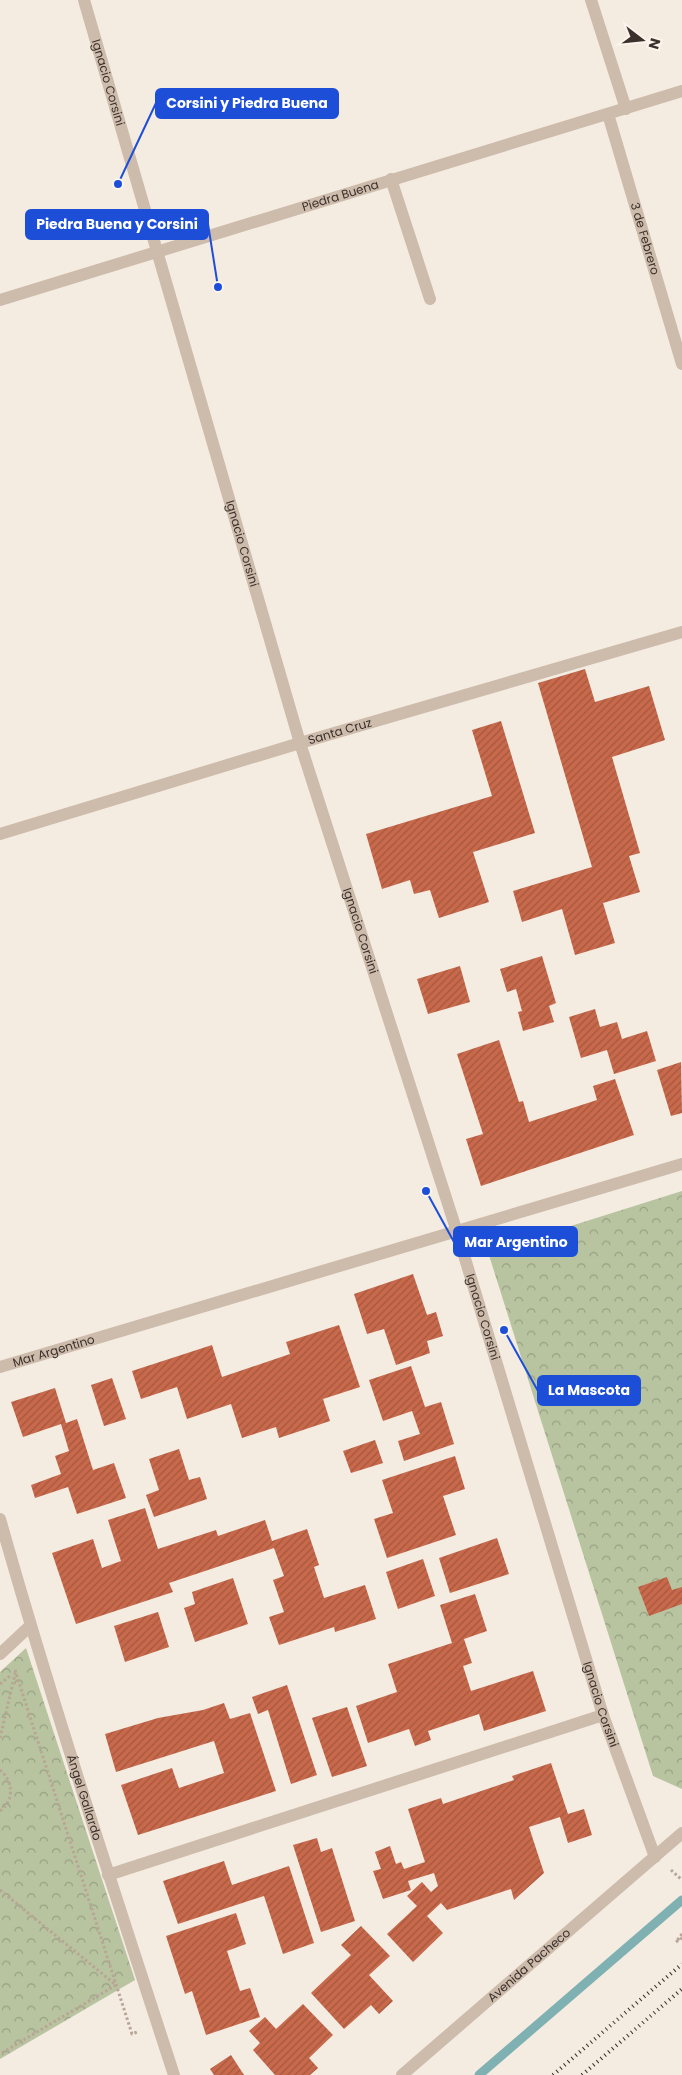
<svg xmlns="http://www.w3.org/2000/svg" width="682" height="2075" font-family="Poppins,sans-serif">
<defs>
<pattern id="park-crowns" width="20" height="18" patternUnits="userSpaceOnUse" patternTransform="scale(1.25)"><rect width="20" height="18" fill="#b8c4a0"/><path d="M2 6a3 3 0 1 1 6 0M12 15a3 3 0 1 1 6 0" fill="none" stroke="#97a083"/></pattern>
<pattern id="building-hatch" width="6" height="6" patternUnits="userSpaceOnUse" patternTransform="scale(1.25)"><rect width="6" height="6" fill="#c8694b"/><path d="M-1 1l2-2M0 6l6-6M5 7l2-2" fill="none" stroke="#a4573f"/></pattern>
</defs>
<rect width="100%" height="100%" fill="#f4ebe1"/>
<!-- park -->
<g fill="url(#park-crowns)">
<polygon points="682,1191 682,1789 653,1776 488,1252"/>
<polygon points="26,1648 135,1980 0,2059 0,1672"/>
</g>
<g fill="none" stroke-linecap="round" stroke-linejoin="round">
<!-- stream -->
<polyline stroke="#7fb0b2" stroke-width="9" points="479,2075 682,1900"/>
</g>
<!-- building -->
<g fill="url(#building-hatch)">
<polygon points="585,669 595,702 649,686 665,740 612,757 640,853 629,856 640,892 603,903 615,943 575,955 562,909 522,922 513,891 592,867 538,683"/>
<polygon points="501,721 535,833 473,852 489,902 439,918 430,890 414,894 410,880 382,889 366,834 492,796 472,730"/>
<polygon points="542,956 556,1003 549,1006 554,1022 523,1031 518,1012 522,1011 516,989 507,992 500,969"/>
<polygon points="460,966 470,1002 428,1014 417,979"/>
<polygon points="595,1009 600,1027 617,1022 622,1039 647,1031 656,1061 614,1074 607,1050 581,1058 569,1017"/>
<polygon points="499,1040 519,1102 523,1101 529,1122 597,1100 593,1086 615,1079 634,1135 481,1186 466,1139 483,1134 457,1054"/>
<polygon points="681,1062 682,1113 671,1116 657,1070"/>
<polygon points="413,1274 427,1315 436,1312 443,1336 427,1341 430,1353 396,1365 384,1329 367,1334 354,1294"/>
<polygon points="339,1325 360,1387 323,1399 330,1421 279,1438 276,1427 242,1438 231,1404 187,1419 177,1387 141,1399 132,1371 212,1345 222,1377 290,1354 286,1342"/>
<polygon points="411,1366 425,1407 441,1402 454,1444 404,1461 398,1441 420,1434 412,1411 383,1421 369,1380"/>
<polygon points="112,1378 126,1419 104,1426 91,1385"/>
<polygon points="55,1388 66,1423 77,1419 93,1470 114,1463 126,1498 77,1514 68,1487 35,1498 31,1485 61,1474 55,1456 69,1451 61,1424 23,1437 11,1402"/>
<polygon points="375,1440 383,1463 351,1473 343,1451"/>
<polygon points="179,1449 189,1480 200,1477 207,1499 154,1517 146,1495 159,1490 149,1459"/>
<polygon points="455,1456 465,1489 443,1496 456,1535 387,1558 374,1519 393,1513 382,1480"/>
<polygon points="145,1508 158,1549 216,1530 218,1536 265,1520 272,1541 307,1529 319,1565 314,1567 324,1598 365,1585 376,1619 335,1632 334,1627 279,1645 269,1617 284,1612 273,1580 284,1576 274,1548 169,1583 173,1592 76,1624 52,1553 93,1539 102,1568 121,1561 108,1520"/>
<polygon points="497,1538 509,1574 450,1593 439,1558"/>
<polygon points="423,1559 435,1596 398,1609 386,1572"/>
<polygon points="667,1577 672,1590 682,1587 682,1604 649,1616 638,1587"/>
<polygon points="233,1578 248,1624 195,1642 184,1608 195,1604 192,1592"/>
<polygon points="475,1594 487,1631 464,1639 472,1663 463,1666 471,1691 533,1671 546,1711 484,1731 479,1714 428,1731 431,1740 415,1746 409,1729 368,1743 356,1706 397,1692 388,1664 452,1643 440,1605"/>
<polygon points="158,1612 169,1647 125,1662 114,1626"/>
<polygon points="287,1685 317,1775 291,1784 268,1710 258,1714 252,1697"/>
<polygon points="224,1703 230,1719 250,1713 276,1791 138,1835 121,1785 172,1768 179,1788 224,1773 214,1741 116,1772 105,1734 158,1718 203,1710"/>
<polygon points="347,1707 367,1766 332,1777 312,1718"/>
<polygon points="551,1763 568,1814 584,1809 592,1835 568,1843 560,1817 529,1827 544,1873 514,1900 511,1889 447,1910 441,1903 427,1916 443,1933 413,1962 387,1934 417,1906 407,1896 422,1882 431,1892 438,1886 434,1873 408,1881 411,1890 383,1899 373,1871 381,1869 375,1852 390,1846 396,1864 401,1862 404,1869 425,1862 408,1809 441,1798 443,1804 514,1780 512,1776"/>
<polygon points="317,1838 321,1852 332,1848 355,1921 321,1932 293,1845"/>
<polygon points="224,1861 232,1885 289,1866 314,1943 283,1954 264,1896 178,1924 163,1881"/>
<polygon points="236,1913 246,1944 227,1951 240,1991 250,1988 260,2017 206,2035 192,1991 185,1994 166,1936"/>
<polygon points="361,1926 390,1956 369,1975 393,2001 379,2014 371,2005 344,2029 311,1993 351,1955 341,1945"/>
<polygon points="303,2004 333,2035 309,2058 318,2068 310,2075 275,2075 253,2050 260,2043 249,2031 265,2017 276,2029"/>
<polygon points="231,2055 244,2075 214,2075 210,2069"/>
</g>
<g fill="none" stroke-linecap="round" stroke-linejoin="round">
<!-- path -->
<g stroke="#b9a596" stroke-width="3" stroke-dasharray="2.5 2.5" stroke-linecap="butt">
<polyline points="15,1670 132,2034 137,2032"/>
<polyline points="0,1684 11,1675"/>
<polyline points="0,1738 16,1670"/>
<path d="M 0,1770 C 13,1781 15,1800 0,1811"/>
<polyline points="671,1870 682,1880"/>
<polyline points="0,1890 116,1985 0,2054"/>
<polyline points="682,1934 676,1942 682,1938"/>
</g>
<!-- service -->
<polyline stroke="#cdbbac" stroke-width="12" points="391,179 430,299"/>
<!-- minor -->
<g stroke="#cdbbac" stroke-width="12">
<path id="s1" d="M 84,0 L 300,743 L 457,1232 L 603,1715 L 655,1857"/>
<polyline points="591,0 626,109"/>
<path id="s2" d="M 608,114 L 682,364"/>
<path id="s3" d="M 0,300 L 682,91"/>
<path id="s4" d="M 0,834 L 300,743 L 682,632"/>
<path id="s5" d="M 0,1367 L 682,1164"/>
<path id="s6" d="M 0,1519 C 53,1706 114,1891 174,2075"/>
<polyline points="0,1654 30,1626"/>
<polyline points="108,1875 603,1715"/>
</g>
<!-- tertiary -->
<path stroke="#cdbbac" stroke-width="12" id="s7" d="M 402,2075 L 682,1833"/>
<!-- rail -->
<g stroke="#3b302b" stroke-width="4" stroke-dasharray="1 4" stroke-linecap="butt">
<polyline points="553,2075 682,1964"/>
<polyline points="582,2075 682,1989"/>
</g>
</g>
<g text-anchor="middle" stroke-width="4" stroke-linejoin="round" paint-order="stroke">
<!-- street labels -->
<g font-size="12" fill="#3b302b" stroke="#fbf5ee">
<text dy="4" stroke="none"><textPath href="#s1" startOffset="86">Ignacio Corsini</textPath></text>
<text dy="4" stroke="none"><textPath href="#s3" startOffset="356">Piedra Buena</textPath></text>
<text dy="4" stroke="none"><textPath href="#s2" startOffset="130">3 de Febrero</textPath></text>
<text dy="4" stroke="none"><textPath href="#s1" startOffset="566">Ignacio Corsini</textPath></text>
<text dy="4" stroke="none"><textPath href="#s4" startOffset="355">Santa Cruz</textPath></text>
<text dy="4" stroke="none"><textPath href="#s1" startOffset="971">Ignacio Corsini</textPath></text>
<text dy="4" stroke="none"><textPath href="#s1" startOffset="1376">Ignacio Corsini</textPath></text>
<text dy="4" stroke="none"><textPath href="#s5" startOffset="56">Mar Argentino</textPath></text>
<text dy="4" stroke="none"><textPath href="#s1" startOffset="1781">Ignacio Corsini</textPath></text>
<text dy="4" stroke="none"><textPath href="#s6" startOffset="291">Ángel Gallardo</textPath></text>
<text dy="4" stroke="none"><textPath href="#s7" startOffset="168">Avenida Pacheco</textPath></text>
</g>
</g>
<!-- callouts -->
<path fill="none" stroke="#1d4ed8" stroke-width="2" d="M118 184L156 103M218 287L208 224M426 1191L454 1242M504 1330L538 1391"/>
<g fill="#1d4ed8" stroke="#fbf5ee" stroke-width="2">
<circle cx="118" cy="184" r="5"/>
<circle cx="218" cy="287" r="5"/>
<circle cx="426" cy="1191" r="5"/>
<circle cx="504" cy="1330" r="5"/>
</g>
<g fill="#1d4ed8" stroke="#1d4ed8" stroke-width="2">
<rect x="156" y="89" width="182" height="29" rx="5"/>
<rect x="26" y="210" width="182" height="29" rx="5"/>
<rect x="454" y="1227" width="123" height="29" rx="5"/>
<rect x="538" y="1376" width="102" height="29" rx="5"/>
</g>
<g font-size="14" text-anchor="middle" font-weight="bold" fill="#fff">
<text x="247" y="108">Corsini y Piedra Buena</text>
<text x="117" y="229">Piedra Buena y Corsini</text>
<text x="516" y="1247">Mar Argentino</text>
<text x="589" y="1395">La Mascota</text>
</g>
<!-- north arrow -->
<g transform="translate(642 40) rotate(106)" stroke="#fbf5ee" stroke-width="4" paint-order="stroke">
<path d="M0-4L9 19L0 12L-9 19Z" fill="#3b302b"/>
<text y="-8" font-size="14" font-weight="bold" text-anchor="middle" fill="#3b302b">N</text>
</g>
</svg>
